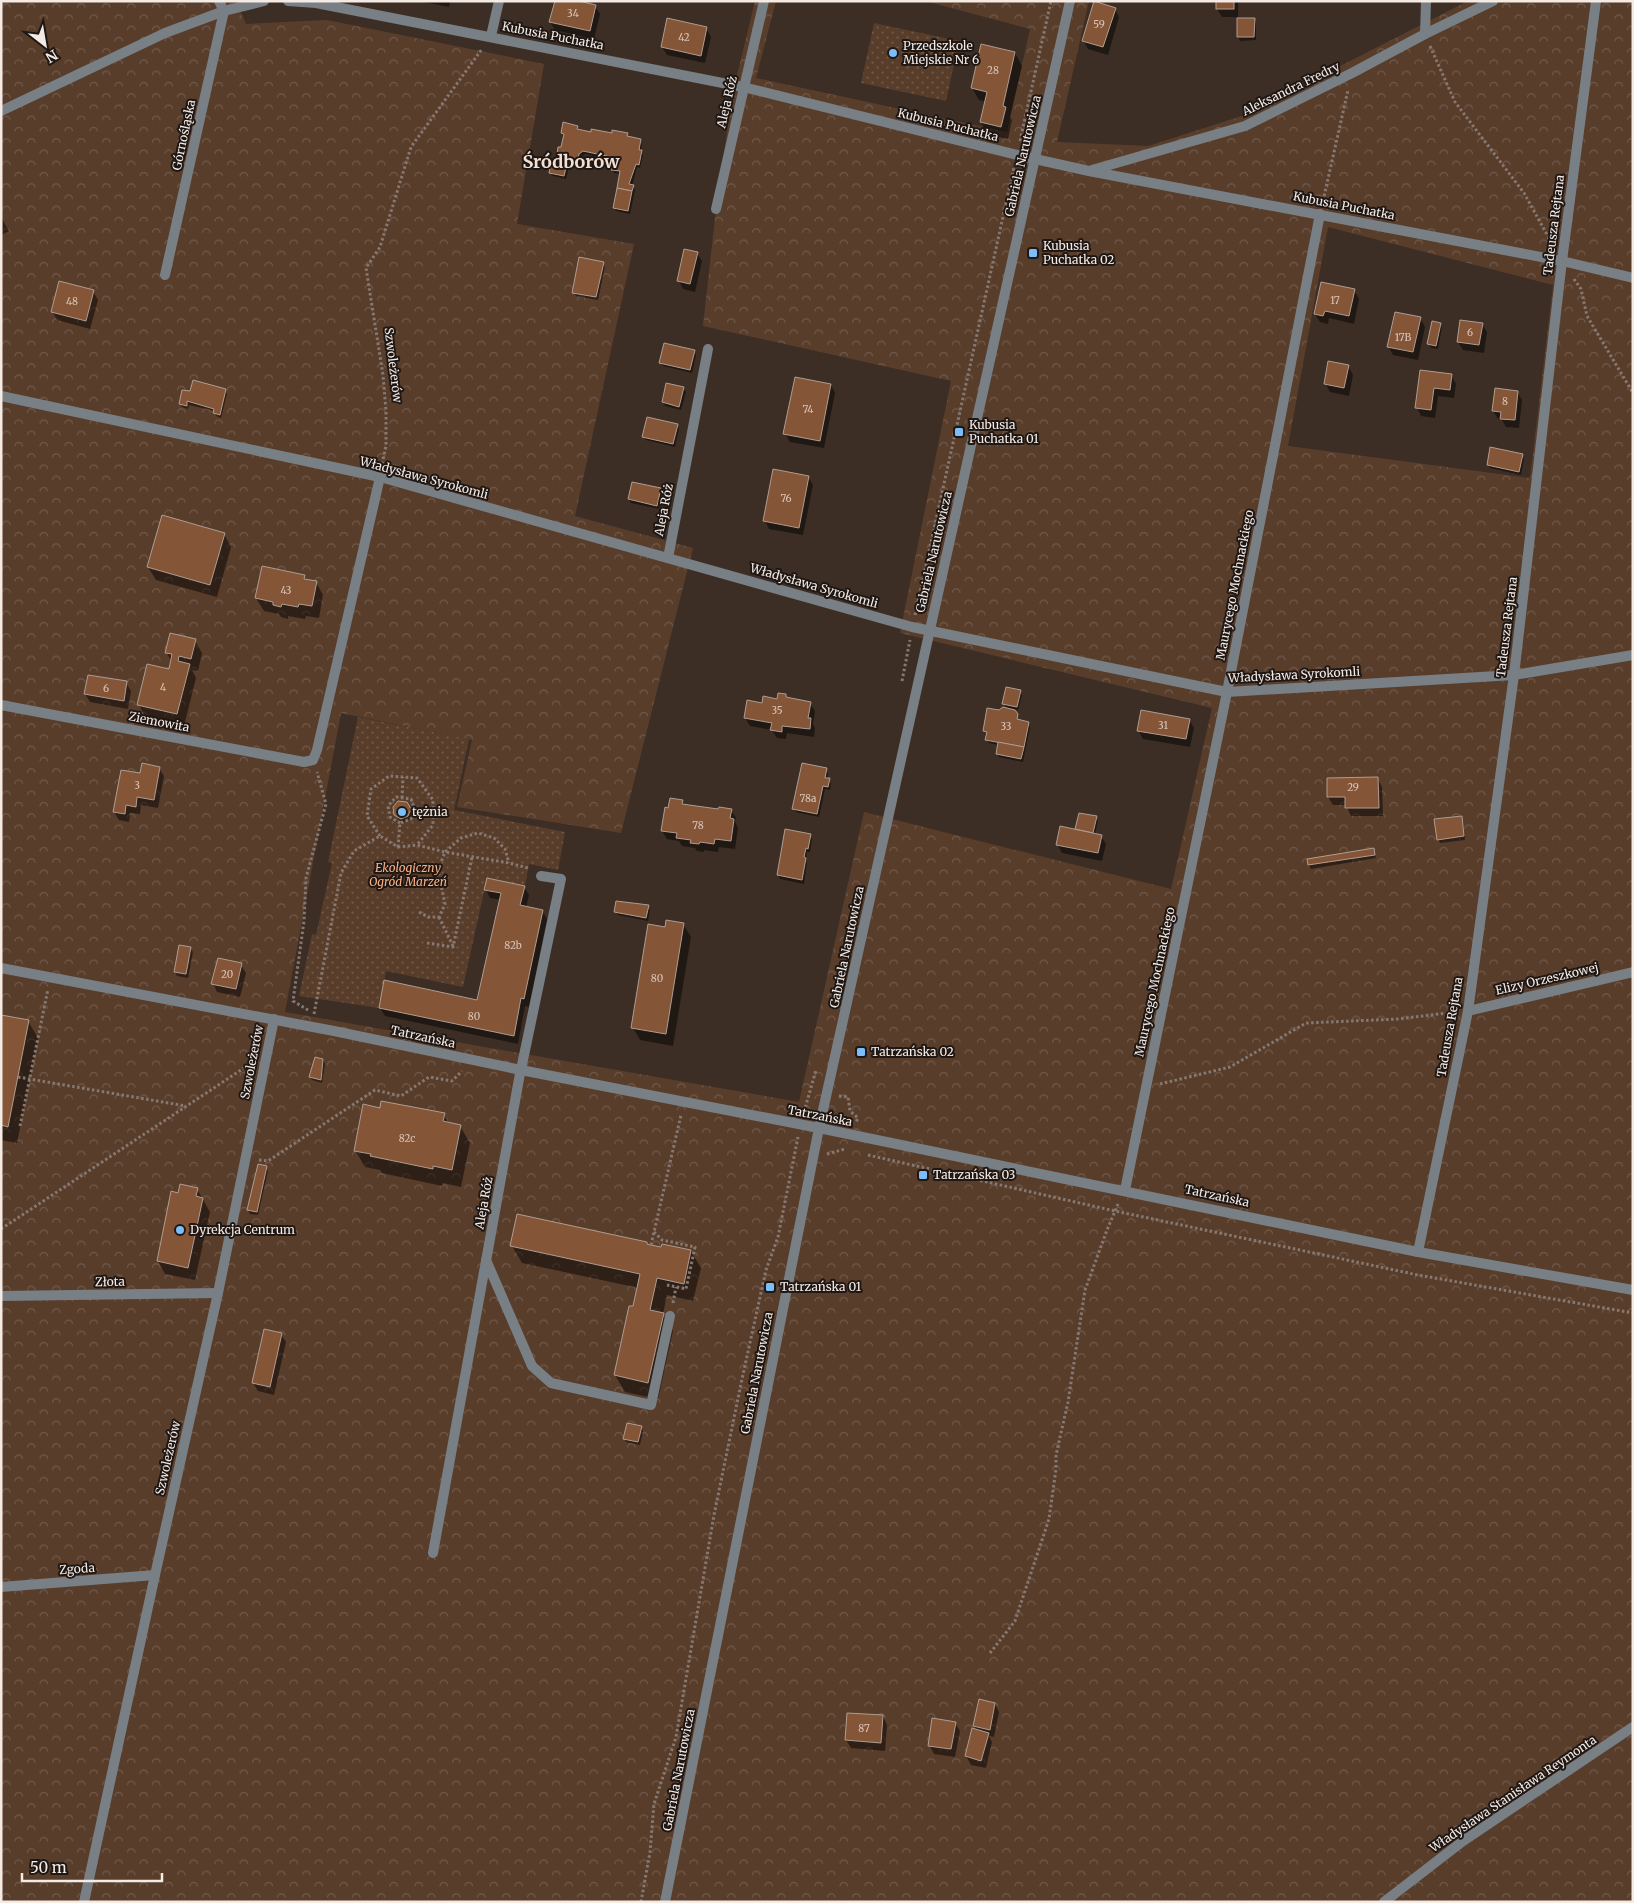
<svg xmlns="http://www.w3.org/2000/svg" width="1634" height="1903" font-family="Merriweather,serif">
<defs>
<pattern id="grass-dots" width="8" height="8" patternUnits="userSpaceOnUse" patternTransform="scale(1.25)"><rect width="8" height="8" fill="#593d2b"/><path d="M2 2h.1M6 6h.1" fill="none" stroke="#71594a" stroke-width="1.8" stroke-linecap="round"/></pattern>
<pattern id="forest-crowns" width="20" height="18" patternUnits="userSpaceOnUse" patternTransform="scale(1.25)"><rect width="20" height="18" fill="#593d2b"/><path d="M2 6a3 3 0 1 1 6 0M12 15a3 3 0 1 1 6 0" fill="none" stroke="#71594a"/></pattern>
</defs>
<rect width="100%" height="100%" fill="#3c2e25"/>
<!-- grass -->
<g fill="url(#grass-dots)">
<polygon points="874,23 959,41 946,101 861,83"/>
<polygon points="358,717 469,739 454,810 565,832 558,870 529,864 525,886 487,878 463,987 386,971 379,1008 299,996 312,934 316,935 332,863 328,862"/>
</g>
<!-- forest -->
<path fill="url(#forest-crowns)" fill-rule="evenodd" d="M 1,1 L 236,1 L 246,24 L 327,20 L 544,64 L 517,224 L 634,244 L 575,516 L 693,548 L 621,833 L 457,807 L 472,740 L 341,713 L 285,1012 L 799,1102 L 864,812 L 1171,889 L 1212,708 L 900,633 L 951,381 L 703,326 L 716,209 L 732,96 L 755,1 L 776,1 L 756,78 L 1007,132 L 1030,29 L 925,1 L 1089,1 L 1057,142 L 1148,146 L 1242,116 L 1468,1 L 1633,1 L 1633,1902 L 1,1902 ZM 1328,227 L 1553,285 L 1530,478 L 1288,446 Z"/>
<!-- shadow -->
<g fill="#0007">
<polygon points="419,1 450,1 449,7"/>
<polygon points="1217,1 1238,1 1238,17 1222,17 1217,9"/>
<polygon points="595,6 600,14 594,39 555,30 550,22"/>
<polygon points="1115,9 1119,17 1108,55 1088,49 1083,40"/>
<polygon points="1254,19 1256,23 1256,40 1240,41 1238,37"/>
<polygon points="706,28 711,37 705,63 667,55 662,47"/>
<polygon points="1015,53 1022,66 1010,117 1012,120 1008,139 988,135 981,122 986,102 979,100 972,88"/>
<polygon points="577,127 579,130 592,133 627,134 629,138 640,141 642,144 641,151 643,155 640,168 637,167 632,186 635,190 630,214 616,211 614,208 621,174 614,173 612,169 614,161 585,154 581,158 579,165 570,163 566,179 553,176 550,173 556,169 564,137 562,133"/>
<polygon points="1,217 9,231 1,235"/>
<polygon points="697,253 702,261 695,292 683,289 679,281"/>
<polygon points="603,263 605,267 598,300 576,296 574,292"/>
<polygon points="1354,290 1359,299 1354,324 1329,318 1328,324 1320,322 1315,314"/>
<polygon points="93,291 98,300 90,329 57,320 52,311"/>
<polygon points="1420,318 1425,327 1418,360 1393,355 1388,346"/>
<polygon points="1440,324 1442,327 1438,349 1431,348 1429,344"/>
<polygon points="1482,324 1487,332 1484,353 1463,350 1458,342"/>
<polygon points="694,351 696,355 692,373 663,366 661,363"/>
<polygon points="1348,366 1353,375 1349,396 1330,392 1325,383"/>
<polygon points="1421,372 1451,375 1456,384 1454,398 1438,396 1435,418 1421,416 1417,408"/>
<polygon points="667,384 683,388 686,392 681,410 665,406 663,402"/>
<polygon points="831,385 835,393 824,448 790,442 785,433"/>
<polygon points="225,390 227,394 221,418 216,416 215,411 189,405 188,409 182,407 180,403 191,393"/>
<polygon points="1517,392 1522,400 1519,428 1506,427 1502,420 1498,419 1493,411"/>
<polygon points="677,425 679,429 675,447 646,440 643,436"/>
<polygon points="1522,455 1524,459 1521,475 1490,468 1488,465"/>
<polygon points="808,477 813,485 803,535 769,529 765,521"/>
<polygon points="660,490 662,493 659,509 631,503 629,499"/>
<polygon points="224,534 231,547 217,597 156,580 148,567"/>
<polygon points="304,577 306,580 316,582 323,595 319,618 306,616 305,619 288,616 288,619 281,617 279,614 264,611 256,598"/>
<polygon points="195,641 202,653 198,671 192,670 196,678 184,726 146,718 139,705 170,670 172,662 166,652"/>
<polygon points="126,683 131,691 128,709 90,702 85,694"/>
<polygon points="1020,691 1022,695 1018,710 1013,709 1019,721 1028,723 1030,727 1023,762 999,757 997,754 999,745 989,743 987,740 988,734 984,730 999,711 1007,710 1004,704"/>
<polygon points="785,695 787,699 810,703 815,711 813,724 815,728 814,737 787,733 786,739 777,738 772,730 750,726 745,718 763,704 778,700"/>
<polygon points="1189,720 1194,728 1190,747 1143,739 1138,730"/>
<polygon points="159,768 164,776 158,808 141,805 140,814 130,813 129,822 119,820 114,812 141,775"/>
<polygon points="826,770 828,773 827,779 831,783 830,790 825,789 819,817 796,812 794,809"/>
<polygon points="1377,778 1382,787 1383,816 1351,816 1346,805 1333,805 1328,797"/>
<polygon points="682,802 684,805 719,811 731,810 736,818 735,822 738,828 735,849 719,847 718,852 704,850 704,852 697,851 695,848 682,846 679,841 667,839 662,831 669,809"/>
<polygon points="407,803 412,814 410,819 403,822 397,818 395,814"/>
<polygon points="1096,817 1098,821 1095,834 1101,836 1106,844 1102,861 1062,853 1057,844 1078,831 1077,829"/>
<polygon points="1461,817 1463,821 1465,840 1440,843 1438,839"/>
<polygon points="810,835 812,839 810,852 807,852 806,860 807,863 804,884 780,879 778,875"/>
<polygon points="1373,849 1376,858 1311,869 1309,865 1308,860"/>
<polygon points="524,887 529,895 526,908 542,911 547,919 529,1007 525,1006 518,1044 385,1016 380,1008 478,1001 501,900 490,898 486,890"/>
<polygon points="648,907 650,910 648,921 618,915 616,912"/>
<polygon points="683,924 691,937 673,1046 640,1040 633,1028 666,929"/>
<polygon points="190,948 193,952 188,978 177,976 175,972"/>
<polygon points="241,965 246,973 240,997 217,992 213,983"/>
<polygon points="1,1016 28,1021 38,1038 17,1143 1,1140"/>
<polygon points="323,1060 325,1064 322,1083 312,1080 310,1077"/>
<polygon points="381,1109 444,1115 449,1123 460,1126 470,1143 461,1187 443,1183 442,1186 382,1173 380,1170 365,1167 355,1150"/>
<polygon points="266,1167 268,1171 258,1215 250,1214 248,1210"/>
<polygon points="197,1189 210,1212 195,1280 165,1274 158,1261"/>
<polygon points="647,1243 648,1246 691,1251 701,1268 693,1301 667,1295 663,1314 673,1331 658,1399 625,1392 615,1375 639,1288 522,1263 512,1246"/>
<polygon points="281,1334 286,1342 274,1395 258,1391 253,1383"/>
<polygon points="641,1427 643,1431 640,1445 626,1442 624,1438"/>
<polygon points="995,1704 999,1712 994,1737 989,1736 992,1742 986,1768 971,1765 966,1756 977,1731 974,1726"/>
<polygon points="848,1714 883,1716 887,1725 885,1751 851,1748 846,1740"/>
<polygon points="955,1723 960,1731 955,1757 934,1754 930,1746"/>
</g>
<!-- building -->
<g fill="#855537" stroke="#af9d92">
<polygon points="555,1 579,1 596,5 590,31 549,22"/>
<polygon points="1094,1 1116,8 1103,47 1082,41"/>
<rect x="1216" y="1" width="18" height="8"/>
<polygon points="667,18 707,27 701,56 661,47"/>
<polygon points="1237,18 1255,18 1254,37 1237,37"/>
<polygon points="981,44 1015,52 1003,106 1006,107 1001,127 980,122 987,92 971,88"/>
<polygon points="563,122 578,126 577,129 591,132 591,129 612,133 612,130 628,133 627,136 641,139 639,150 642,150 639,165 636,164 629,184 634,185 632,191 617,188 620,171 611,170 613,161 611,157 583,151 579,154 577,162 568,160 564,176 549,173 550,167 555,168 558,147 561,147 564,134 561,133"/>
<polygon points="617,188 632,191 628,211 613,208"/>
<polygon points="684,249 698,252 690,284 677,281"/>
<polygon points="579,257 604,262 596,297 572,293"/>
<polygon points="59,281 94,290 86,321 51,312"/>
<polygon points="1321,282 1355,289 1349,316 1325,311 1323,316 1314,314"/>
<polygon points="1395,312 1421,317 1413,352 1387,347"/>
<polygon points="1460,320 1483,323 1479,345 1457,342"/>
<polygon points="1432,321 1441,323 1436,346 1427,344"/>
<polygon points="664,343 695,350 690,370 659,363"/>
<polygon points="1328,361 1349,365 1344,388 1324,384"/>
<polygon points="1420,370 1452,374 1450,390 1434,388 1431,410 1415,408"/>
<polygon points="795,377 831,384 820,441 783,434"/>
<polygon points="193,380 226,389 220,415 213,413 214,409 187,401 187,406 179,404 182,390 190,391"/>
<polygon points="666,383 684,387 679,407 662,402"/>
<polygon points="1495,388 1518,391 1515,420 1500,419 1501,412 1492,411"/>
<polygon points="647,417 678,424 673,444 642,437"/>
<polygon points="1490,447 1523,454 1519,472 1487,465"/>
<polygon points="773,469 809,476 799,528 763,521"/>
<polygon points="632,482 661,488 657,506 628,499"/>
<polygon points="162,515 225,533 210,585 147,567"/>
<polygon points="262,566 305,575 304,579 317,581 312,606 299,604 298,607 282,604 281,607 273,605 273,602 255,598"/>
<polygon points="170,633 196,639 191,659 179,656 178,661 190,664 177,714 137,705 147,664 169,669 172,654 165,653"/>
<polygon points="88,675 127,681 124,701 84,694"/>
<polygon points="1006,687 1021,690 1017,707 1002,704"/>
<polygon points="778,693 786,694 786,697 811,702 808,718 811,718 810,729 782,726 782,732 770,730 772,723 744,718 747,700 762,703 763,696 777,699"/>
<polygon points="1003,707 1015,710 1018,714 1017,719 1029,722 1024,747 985,740 987,732 983,731 987,708 999,710"/>
<polygon points="1141,710 1190,719 1186,739 1137,731"/>
<polygon points="998,742 1024,747 1021,759 996,754"/>
<polygon points="142,763 160,767 154,800 137,797 136,807 126,805 125,814 113,812 121,770 140,773"/>
<polygon points="802,763 827,768 825,778 830,778 828,787 823,786 817,814 792,809"/>
<polygon points="1378,777 1379,808 1345,808 1345,797 1327,797 1327,778"/>
<polygon points="670,798 683,800 682,804 718,809 719,807 732,809 730,818 734,819 731,841 715,839 714,844 700,842 699,844 690,843 691,840 676,838 677,833 661,831 665,807 668,808"/>
<polygon points="398,801 407,802 411,809 408,816 401,819 394,815 393,807"/>
<polygon points="1079,813 1097,816 1093,833 1075,829"/>
<polygon points="1462,816 1464,836 1437,840 1434,819"/>
<polygon points="1060,826 1102,835 1098,853 1056,845"/>
<polygon points="785,829 811,834 808,849 806,848 804,857 806,858 802,880 777,875"/>
<polygon points="1374,848 1375,855 1308,865 1307,859"/>
<polygon points="487,878 525,886 520,905 543,910 524,999 521,998 514,1036 379,1008 384,980 477,1000 501,893 484,890"/>
<polygon points="616,901 649,905 646,918 614,912"/>
<polygon points="666,920 684,923 666,1034 631,1028 648,924 665,927"/>
<polygon points="179,945 191,947 186,974 174,972"/>
<polygon points="218,958 242,963 236,989 211,984"/>
<polygon points="1,1015 29,1020 8,1127 1,1125"/>
<polygon points="315,1057 323,1059 321,1080 309,1077"/>
<polygon points="381,1101 445,1113 443,1121 461,1125 452,1170 433,1166 433,1169 370,1156 371,1154 354,1151 363,1104 380,1108"/>
<polygon points="258,1164 267,1166 257,1212 247,1210"/>
<polygon points="180,1184 198,1188 196,1196 203,1198 188,1268 157,1261 171,1191 178,1193"/>
<polygon points="517,1214 647,1242 647,1244 651,1245 661,1247 662,1244 691,1250 684,1284 657,1278 650,1310 664,1313 648,1383 614,1375 629,1306 633,1306 640,1274 510,1246"/>
<polygon points="264,1329 282,1333 270,1387 252,1383"/>
<polygon points="627,1423 642,1426 638,1442 623,1439"/>
<polygon points="979,1699 995,1703 990,1730 973,1726"/>
<polygon points="847,1713 883,1715 881,1743 845,1740"/>
<polygon points="932,1718 956,1722 951,1749 928,1746"/>
<polygon points="972,1728 989,1733 981,1761 965,1756"/>
</g>
<g fill="none" stroke-linecap="round" stroke-linejoin="round">
<!-- path -->
<g stroke="#867972" stroke-width="3" stroke-dasharray="2.5 2.5" stroke-linecap="butt">
<polyline points="1430,46 1455,102 1524,193 1550,240"/>
<polyline points="1020,141 1051,1"/>
<polyline points="1323,201 1348,90"/>
<polyline points="1574,279 1581,289 1587,316 1633,393"/>
<polyline points="382,464 386,446 386,411 383,375 366,268 380,247 411,147 482,49"/>
<polyline points="915,615 1014,167"/>
<polyline points="902,681 910,640"/>
<polyline points="402,798 403,777"/>
<polyline points="380,836 367,816 371,789 389,776 417,778 433,800 433,825 417,845"/>
<polyline points="398,847 400,823 411,819 415,810 411,799 396,797 388,806 390,817 400,823"/>
<polyline points="419,912 428,917 439,917 445,904 438,870 445,852 461,838 478,833 494,838 505,849 509,863"/>
<polyline points="439,917 453,946"/>
<polyline points="427,943 453,947 472,857"/>
<polyline points="308,1010 293,1001 304,921 306,878 326,804 317,772"/>
<polyline points="314,1014 341,873 354,851 380,836 398,847 417,845 445,852 509,863 528,868"/>
<polyline points="18,1077 186,1106"/>
<polyline points="1160,1084 1230,1067 1306,1023 1398,1019 1455,1012"/>
<polyline points="839,1096 848,1097 850,1111 858,1118 856,1122"/>
<polyline points="804,1112 816,1070"/>
<polyline points="20,1126 48,989"/>
<polyline points="827,1154 845,1149"/>
<polyline points="868,1155 1115,1211 1418,1275 1633,1313"/>
<polyline points="259,1160 268,1161 375,1090 401,1096 429,1077 452,1081 462,1071"/>
<polyline points="1,1229 250,1064"/>
<polyline points="654,1232 662,1240 695,1247 686,1289 667,1285"/>
<polyline points="651,1245 681,1115"/>
<polyline points="673,1303 676,1287"/>
<polyline points="990,1653 1015,1621 1049,1519 1056,1469 1056,1455 1068,1402 1085,1290 1107,1230 1118,1204"/>
<polyline points="641,1902 650,1852 654,1804 676,1737 714,1515 742,1379 766,1270 778,1237 798,1137"/>
</g>
<!-- service -->
<g stroke="#787f85" stroke-width="10">
<polyline points="486,1260 532,1366 551,1383 651,1405 670,1316"/>
<polyline points="1384,1902 1463,1841 1633,1727"/>
</g>
<!-- minor -->
<g stroke="#787f85" stroke-width="10">
<polyline points="288,1 316,3 743,87 1017,155 1089,171 1562,261 1633,278"/>
<polyline points="1425,34 1426,1"/>
<polyline points="491,36 499,1"/>
<polyline points="1,111 165,33 224,11 264,1"/>
<polyline points="1092,170 1245,126 1352,73 1425,34 1493,1"/>
<polyline points="716,209 764,1"/>
<polyline points="165,275 224,11 219,1"/>
<polyline points="1,396 380,477 912,627 1227,692 1514,675 1633,655"/>
<polyline points="668,558 708,349"/>
<polyline points="1,705 304,762 313,760 317,750 380,477"/>
<polyline points="1,968 334,1031 521,1070 819,1128"/>
<polyline points="1468,1011 1633,972"/>
<polyline points="1125,1190 1227,692 1320,214"/>
<polyline points="1418,1252 1468,1011 1514,675 1562,261 1596,1"/>
<polyline points="1,1296 218,1293"/>
<polyline points="433,1553 519,1079 561,879 541,876"/>
<polyline points="1,1587 155,1575"/>
<polyline points="84,1902 155,1575 218,1293 274,1019"/>
</g>
<!-- tertiary -->
<g stroke="#787f85" stroke-width="10">
<polyline points="819,1128 1418,1252 1633,1290"/>
<polyline points="665,1902 819,1128 1070,1"/>
</g>
</g>
<!-- markers -->
<g fill="#7cbef9" stroke="#1e1714" stroke-width="2">
<circle cx="893" cy="53" r="5"/>
<rect x="1028" y="248" width="10" height="10" rx="2.5"/>
<rect x="954" y="427" width="10" height="10" rx="2.5"/>
<circle cx="402" cy="812" r="5"/>
<rect x="856" y="1047" width="10" height="10" rx="2.5"/>
<rect x="918" y="1170" width="10" height="10" rx="2.5"/>
<circle cx="180" cy="1230" r="5"/>
<rect x="765" y="1282" width="10" height="10" rx="2.5"/>
</g>
<g text-anchor="middle" stroke-width="4" stroke-linejoin="round" paint-order="stroke">
<!-- number labels -->
<g font-size="10" fill="#d9c6ba">
<text x="573" y="17">34</text>
<text x="1099" y="28">59</text>
<text x="684" y="41">42</text>
<text x="993" y="74">28</text>
<text x="1335" y="304">17</text>
<text x="72" y="305">48</text>
<text x="1470" y="336">6</text>
<text x="1403" y="341">17B</text>
<text x="1505" y="405">8</text>
<text x="808" y="413">74</text>
<text x="786" y="502">76</text>
<text x="286" y="594">43</text>
<text x="163" y="691">4</text>
<text x="106" y="692">6</text>
<text x="777" y="714">35</text>
<text x="1163" y="729">31</text>
<text x="1006" y="730">33</text>
<text x="137" y="789">3</text>
<text x="1353" y="791">29</text>
<text x="808" y="802">78a</text>
<text x="698" y="829">78</text>
<text x="513" y="949">82b</text>
<text x="227" y="978">20</text>
<text x="657" y="982">80</text>
<text x="474" y="1020">80</text>
<text x="407" y="1142">82c</text>
<text x="864" y="1732">87</text>
</g>
<!-- street labels -->
<g font-size="12" fill="#f5ebe5" stroke="#1e1714">
<text transform="translate(553 36) rotate(11)" y="4">Kubusia Puchatka</text>
<text transform="translate(1291 89) rotate(-26)" y="4">Aleksandra Fredry</text>
<text transform="translate(727 102) rotate(-77)" y="4">Aleja Róż</text>
<text transform="translate(948 125) rotate(14)" y="4">Kubusia Puchatka</text>
<text transform="translate(184 135) rotate(-78)" y="4">Górnośląska</text>
<text transform="translate(1023 156) rotate(-77)" y="4">Gabriela Narutowicza</text>
<text transform="translate(1344 206) rotate(11)" y="4">Kubusia Puchatka</text>
<text transform="translate(1554 225) rotate(-83)" y="4">Tadeusza Rejtana</text>
<text transform="translate(393 365) rotate(83)" y="4">Szwoleżerów</text>
<text transform="translate(424 478) rotate(15)" y="4">Władysława Syrokomli</text>
<text transform="translate(664 510) rotate(-79)" y="4">Aleja Róż</text>
<text transform="translate(934 552) rotate(-77)" y="4">Gabriela Narutowicza</text>
<text transform="translate(1235 585) rotate(-79)" y="4">Maurycego Mochnackiego</text>
<text transform="translate(814 586) rotate(16)" y="4">Władysława Syrokomli</text>
<text transform="translate(1507 627) rotate(-83)" y="4">Tadeusza Rejtana</text>
<text transform="translate(1294 675) rotate(-3)" y="4">Władysława Syrokomli</text>
<text transform="translate(159 722) rotate(11)" y="4">Ziemowita</text>
<text transform="translate(847 947) rotate(-78)" y="4">Gabriela Narutowicza</text>
<text transform="translate(1547 979) rotate(-13)" y="4">Elizy Orzeszkowej</text>
<text transform="translate(1155 982) rotate(-78)" y="4">Maurycego Mochnackiego</text>
<text transform="translate(1450 1027) rotate(-80)" y="4">Tadeusza Rejtana</text>
<text transform="translate(423 1037) rotate(12)" y="4">Tatrzańska</text>
<text transform="translate(252 1062) rotate(-79)" y="4">Szwoleżerów</text>
<text transform="translate(820 1116) rotate(11)" y="4">Tatrzańska</text>
<text transform="translate(1217 1196) rotate(12)" y="4">Tatrzańska</text>
<text transform="translate(484 1203) rotate(-80)" y="4">Aleja Róż</text>
<text transform="translate(110 1282) rotate(-1)" y="4">Złota</text>
<text transform="translate(757 1373) rotate(-79)" y="4">Gabriela Narutowicza</text>
<text transform="translate(168 1458) rotate(-77)" y="4">Szwoleżerów</text>
<text transform="translate(77 1569) rotate(-4)" y="4">Zgoda</text>
<text transform="translate(679 1770) rotate(-79)" y="4">Gabriela Narutowicza</text>
<text transform="translate(1513 1794) rotate(-34)" y="4">Władysława Stanisława Reymonta</text>
</g>
<!-- poi labels -->
<g font-size="12" fill="#f5ebe5" stroke="#1e1714" text-anchor="start">
<text x="903" y="50">Przedszkole<tspan x="903" dy="14">Miejskie Nr 6</tspan></text>
<text x="1043" y="250">Kubusia<tspan x="1043" dy="14">Puchatka 02</tspan></text>
<text x="969" y="429">Kubusia<tspan x="969" dy="14">Puchatka 01</tspan></text>
<text x="412" y="816">tężnia</text>
<text x="871" y="1056">Tatrzańska 02</text>
<text x="933" y="1179">Tatrzańska 03</text>
<text x="190" y="1234">Dyrekcja Centrum</text>
<text x="780" y="1291">Tatrzańska 01</text>
</g>
<!-- park labels -->
<g font-size="12" font-style="italic" fill="#fbb082" stroke="#1e1714">
<text x="408" y="872">Ekologiczny<tspan x="408" dy="14">Ogród Marzeń</tspan></text>
</g>
<!-- district labels -->
<g font-size="18" font-weight="bold" fill="#f3e0d4" stroke="#1e1714">
<text x="571" y="168">Śródborów</text>
</g>
</g>
<!-- border -->
<rect width="1634" height="1903" fill="none" stroke="#f5ebe5" stroke-width="5"/>
<!-- north arrow -->
<g transform="translate(45 45) rotate(149)" stroke="#1e1714" stroke-width="4" paint-order="stroke">
<path d="M0-4L9 19L0 12L-9 19Z" fill="#f5ebe5"/>
<text y="-8" font-size="14" font-weight="bold" text-anchor="middle" fill="#f5ebe5">N</text>
</g>
<!-- scale -->
<path d="M22 1873v8h140v-8" fill="none" stroke="#f5ebe5" stroke-width="2.5"/>
<text x="30" y="1873" font-size="15" fill="#f5ebe5" stroke="#1e1714" stroke-width="4" paint-order="stroke">50 m</text>
</svg>
